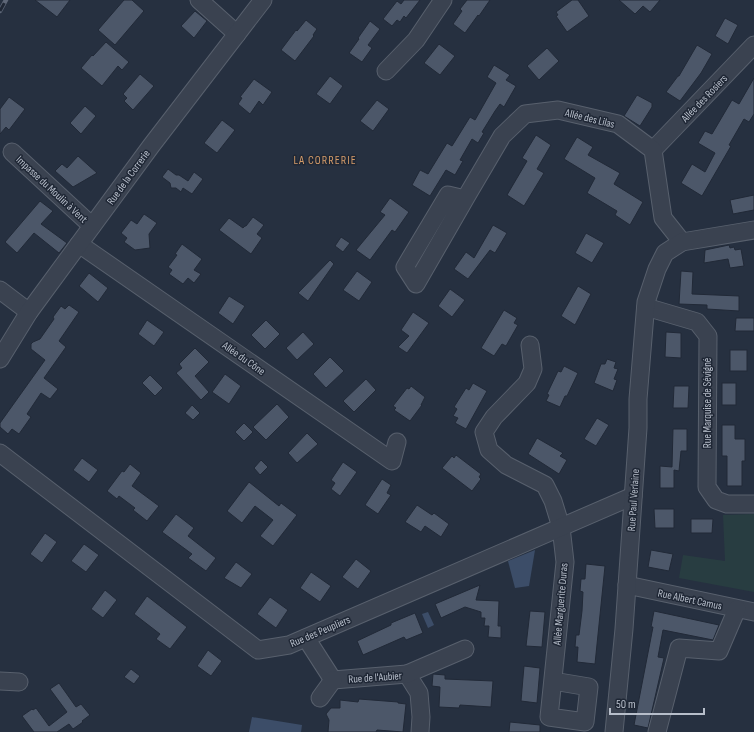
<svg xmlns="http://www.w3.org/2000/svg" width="754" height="732" font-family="'Sofia Sans Condensed',sans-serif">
<rect width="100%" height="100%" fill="#263040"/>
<!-- green -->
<polygon fill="#283d41" points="754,514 754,592 679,578 683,555 725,561 723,515"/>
<!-- water -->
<g fill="#3c4d68">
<polygon points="535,550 529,586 515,588 508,561"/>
<polygon points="428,612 434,625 428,628 422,614"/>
<polygon points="252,717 302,725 301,732 249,732"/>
</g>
<!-- building -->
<g fill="#4c5769" stroke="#212937">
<polygon points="35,0 70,0 57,17"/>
<polygon points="124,0 132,0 144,11 115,45 98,30"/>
<polygon points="404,0 420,0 406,18 404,16 400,22 397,20 392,26 383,19 397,1 401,4"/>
<polygon points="467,0 490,0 479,16 478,15 465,33 453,24 462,11 460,9"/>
<polygon points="572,0 578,0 589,16 567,32 556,16 558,15 556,12"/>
<polygon points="619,0 660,0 650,12 643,6 635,14"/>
<polygon points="195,11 207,21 194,38 181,26"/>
<polygon points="725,18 738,25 728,44 715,36"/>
<polygon points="306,20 317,29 313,35 314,36 295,61 281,50 296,30 297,31"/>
<polygon points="370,21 380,29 368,45 372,48 362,62 349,53 359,39 358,38"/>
<polygon points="106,42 129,62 122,70 118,66 102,86 81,68 92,55 93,56"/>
<polygon points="439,44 455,56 440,75 424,63"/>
<polygon points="697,45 712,54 701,73 680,101 666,92 678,76 679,76"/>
<polygon points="547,48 559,61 539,80 527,66"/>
<polygon points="494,65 510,75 506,80 516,86 504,107 500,104 495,111 482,132 484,133 478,143 472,139 460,160 463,161 455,175 446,170 430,196 412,185 420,170 428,174 447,143 452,146 470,117 475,120 496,83 487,77"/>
<polygon points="140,74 154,86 133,110 124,101 127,98 123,94"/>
<polygon points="330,76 343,86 330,104 316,94"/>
<polygon points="754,78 754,114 749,122 744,119 729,145 731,146 702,196 681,183 692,164 705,172 715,153 698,143 705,131 712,134 732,100 739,104"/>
<polygon points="254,79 272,92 263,105 259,101 250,114 238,104 242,98 240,97"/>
<polygon points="637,95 652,103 652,107 640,126 624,116"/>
<polygon points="9,97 25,109 9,130 6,127 0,134 0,109"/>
<polygon points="377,100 389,109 373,131 360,121"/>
<polygon points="85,106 96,116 81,134 70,123"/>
<polygon points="222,120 235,130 217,153 204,143"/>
<polygon points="536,135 551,145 537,169 544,173 524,206 507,195 527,161 522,158"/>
<polygon points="577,137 593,147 588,155 620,173 614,184 643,202 630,225 615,215 617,211 587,193 595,178 564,159"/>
<polygon points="78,156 97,173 73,187 55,171 62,164 67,168"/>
<polygon points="168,169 176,175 179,175 188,181 194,172 203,179 192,194 183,188 181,192 176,188 171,188 170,183 162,177"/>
<polygon points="754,195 754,210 733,214 730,200"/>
<polygon points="390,198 409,212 395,232 392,230 370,260 356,250 385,215 380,212"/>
<polygon points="40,201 53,211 41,224 67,243 59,253 34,233 17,253 5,242"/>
<polygon points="144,214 157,223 149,234 150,248 135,250 124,242 127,238 121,233 131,220 137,224"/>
<polygon points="253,217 264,225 257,234 262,238 251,254 219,230 229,218 243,228 245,226 246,226"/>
<polygon points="493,225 507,233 495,253 490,250 468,279 454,269 466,252 474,258"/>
<polygon points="586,233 604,243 592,263 575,253"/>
<polygon points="341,237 350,243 343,252 335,246"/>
<polygon points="182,244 202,259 194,270 201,274 194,283 188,278 183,284 169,274 172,270 168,267 177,255 175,254"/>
<polygon points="729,245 730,248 734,247 735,250 741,249 744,266 730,268 728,259 704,263 705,250"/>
<polygon points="330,260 334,264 308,301 298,293"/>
<polygon points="357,271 372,282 359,301 343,290"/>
<polygon points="681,271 693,272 692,294 739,296 739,311 707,309 707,305 679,304"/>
<polygon points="89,273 108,288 98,302 79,286"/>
<polygon points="578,286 591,294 575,325 561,316"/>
<polygon points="450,289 465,300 452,317 438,306"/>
<polygon points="229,296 245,306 233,324 218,313"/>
<polygon points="69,305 79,312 59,341 66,347 44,378 58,389 50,399 41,393 27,414 31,417 19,434 12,429 8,434 0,427 0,423 45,360 31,349 31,344 33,342 40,339 54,319 53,317 61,306 65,309"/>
<polygon points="504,310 517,318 514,323 518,325 506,346 502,344 494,356 481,348"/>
<polygon points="413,312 429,323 407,353 398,347 409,336 401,330"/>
<polygon points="736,318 754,318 754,331 735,331"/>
<polygon points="147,320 164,332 154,346 138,334"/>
<polygon points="266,320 280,334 265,349 251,335"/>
<polygon points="303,332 314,344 297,360 286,348"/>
<polygon points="666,332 681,333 681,358 665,357"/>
<polygon points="195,348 209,362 195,376 209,392 201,400 176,373 182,368 179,364"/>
<rect x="730" y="350" width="17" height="21"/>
<polygon points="330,357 344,371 326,388 313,374"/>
<polygon points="607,359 616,362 614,368 618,369 614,379 617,380 613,391 594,383 601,364 605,364"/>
<polygon points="564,366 578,373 567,396 565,396 560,407 546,401 549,395 547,394 558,371 561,372"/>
<polygon points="225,374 241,386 229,404 212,392"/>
<polygon points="150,375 163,388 155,396 142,383"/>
<polygon points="366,379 376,390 354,412 343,401"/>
<polygon points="473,383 487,391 466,429 455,423 458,418 453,416 457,409 454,407 466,388 469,390"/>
<rect x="722" y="383" width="14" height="22"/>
<polygon points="411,386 425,397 421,405 422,405 410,421 394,410 396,408 393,406 407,388 409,389"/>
<polygon points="674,386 689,386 688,408 673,408"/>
<polygon points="277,404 289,417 266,440 253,427"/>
<polygon points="192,405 200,413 193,420 185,413"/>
<polygon points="597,418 609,425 596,446 584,439"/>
<polygon points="244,423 253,432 244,441 235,432"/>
<polygon points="722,425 735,425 735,439 745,439 745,461 742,461 742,486 727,486 727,456 722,456"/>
<polygon points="673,429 687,429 687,451 681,451 679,471 674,470 674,488 660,488 660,466 672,467"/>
<polygon points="307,433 318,444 297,463 288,453"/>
<polygon points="537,438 563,453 560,456 567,460 559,474 528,454"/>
<polygon points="456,455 481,474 479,477 481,479 472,491 442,468 452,456 454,458"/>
<polygon points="82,458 98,470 89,482 73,470"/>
<polygon points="261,460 268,467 260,475 254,468"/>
<polygon points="343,462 357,472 340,496 331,489 335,483 331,480"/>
<polygon points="130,464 141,473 132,486 159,506 147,521 133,510 135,508 119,496 117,499 107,491 122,471 124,472"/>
<polygon points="382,479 391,485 387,493 391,495 378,514 365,505"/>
<polygon points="249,482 279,506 281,503 297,515 273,546 260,536 273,520 255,506 242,523 227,511"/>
<polygon points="417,505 432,515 434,513 449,524 441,537 425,526 421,532 405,522"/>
<polygon points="654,509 674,509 674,528 655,528"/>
<polygon points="176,514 194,528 188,536 216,558 206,571 188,558 192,554 162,532"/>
<polygon points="691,519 713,519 712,533 691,533"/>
<polygon points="45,533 57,542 42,563 30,554"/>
<polygon points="84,544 99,555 86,572 71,561"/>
<polygon points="651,550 673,554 669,571 648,567"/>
<polygon points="356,559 371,571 358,589 342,577"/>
<polygon points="236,562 252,574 241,588 224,578"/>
<polygon points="586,564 605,566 595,664 577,662 578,647 575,647 576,635 579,635 582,611 583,592 580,591 581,579 585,579"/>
<polygon points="311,572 331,586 320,602 300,588"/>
<polygon points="480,585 476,600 499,601 498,626 501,626 501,638 488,637 489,626 484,626 485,618 481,618 481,612 465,607 441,618 435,604"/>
<polygon points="105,590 117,600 103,618 91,609"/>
<polygon points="147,596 187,627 170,649 156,639 160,634 134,614"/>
<polygon points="270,597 288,610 276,628 257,614"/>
<polygon points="530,611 545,612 542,647 526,646"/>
<polygon points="654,611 719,625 713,640 663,630 658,657 664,658 648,728 634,725 653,627 651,627"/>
<polygon points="415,613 423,633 406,640 404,637 363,655 357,641 391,625 391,623"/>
<polygon points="208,650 222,661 211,676 197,666"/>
<polygon points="524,666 540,668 537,703 521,701"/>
<polygon points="131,669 140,676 134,684 124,677"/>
<polygon points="433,674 445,675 445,679 493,681 491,707 460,705 459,708 439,707 440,687 432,686"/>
<polygon points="59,683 76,707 81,704 90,715 82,721 83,722 73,729 69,724 57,732 34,732 22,716 32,709 33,710 36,708 49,726 67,712 50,689"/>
<polygon points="359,699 398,702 398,703 406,704 403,732 377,730 376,732 328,732 329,720 326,714 331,708 340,708 340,700 358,702"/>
<polygon points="510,722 540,725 540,732 509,732"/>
</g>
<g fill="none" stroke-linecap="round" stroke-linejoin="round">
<defs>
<g id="minor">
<polyline points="199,0 237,34"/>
<polyline points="386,71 416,40 443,0"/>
<polyline points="653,150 754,45"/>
<polyline points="12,152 92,226"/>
<polyline points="465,199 416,284 405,267 448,195 465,199 502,136 525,114 558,110 618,124 653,150 663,218 682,242"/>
<polyline points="79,244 392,461 397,442"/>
<polyline points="0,290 29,312"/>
<polyline points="646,307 697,322 708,336 707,487 716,500 727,504 754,504"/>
<polyline points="530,345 533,369 527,383 494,417 484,432 489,450 506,465 545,485 553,501 561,527 565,562 549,717 585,722 589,687 553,681"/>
<polyline points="0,359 29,312 151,146 263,0"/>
<polyline points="0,453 258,650 289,645 633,496"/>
<polyline points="627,585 754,612"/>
<polyline points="306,638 333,680 407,674 419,693 421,717 420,732"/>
<polyline points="407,674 465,649"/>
<polyline points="0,681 19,682"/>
<polyline points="320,698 333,680"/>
<polyline points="614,732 624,629 638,428 638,399 646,302 657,269 665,253 682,242 754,230"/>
<polyline points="657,732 679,648 719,651 737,609"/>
</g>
</defs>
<!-- minor casing -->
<use href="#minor" stroke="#58606d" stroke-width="19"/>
<!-- minor -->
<use href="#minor" stroke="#3a4250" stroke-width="17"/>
<defs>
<polyline id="rail" points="0,11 6,0"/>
</defs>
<!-- rail casing -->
<use href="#rail" stroke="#5d6677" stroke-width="4.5"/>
<!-- rail -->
<use href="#rail" stroke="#1f2735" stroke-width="3" stroke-dasharray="9" stroke-linecap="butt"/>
</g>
<g text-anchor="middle" stroke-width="3" stroke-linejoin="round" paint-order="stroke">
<!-- street labels -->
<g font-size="11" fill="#b7beca" stroke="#1f2735">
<text transform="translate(704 98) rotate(-46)" y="4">Allée des Rosiers</text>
<text transform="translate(590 118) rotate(14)" y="4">Allée des Lilas</text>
<text transform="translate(128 177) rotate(-54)" y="4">Rue de la Correrie</text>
<text transform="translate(52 189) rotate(43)" y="4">Impasse du Moulin à Vent</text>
<text transform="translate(244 358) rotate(35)" y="4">Allée du Cône</text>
<text transform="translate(707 403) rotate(-90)" y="4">Rue Marquise de Sévigné</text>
<text transform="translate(633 500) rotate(-86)" y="4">Rue Paul Verlaine</text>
<text transform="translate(690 599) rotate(12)" y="4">Rue Albert Camus</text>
<text transform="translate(560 604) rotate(-85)" y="4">Allée Marguerite Duras</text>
<text transform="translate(320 631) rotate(-23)" y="4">Rue des Peupliers</text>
<text transform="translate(375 677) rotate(-4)" y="4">Rue de l'Aubier</text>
</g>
<!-- neighbourhood labels -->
<g font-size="12" letter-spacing="1" fill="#d39b69" stroke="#1f2735">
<text x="325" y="164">LA CORRERIE</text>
</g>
</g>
<!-- scale -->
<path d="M610 708v6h94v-6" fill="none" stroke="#b7beca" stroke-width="2"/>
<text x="616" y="708" font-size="12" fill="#b7beca" stroke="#1f2735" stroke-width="3" paint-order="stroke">50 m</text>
</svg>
